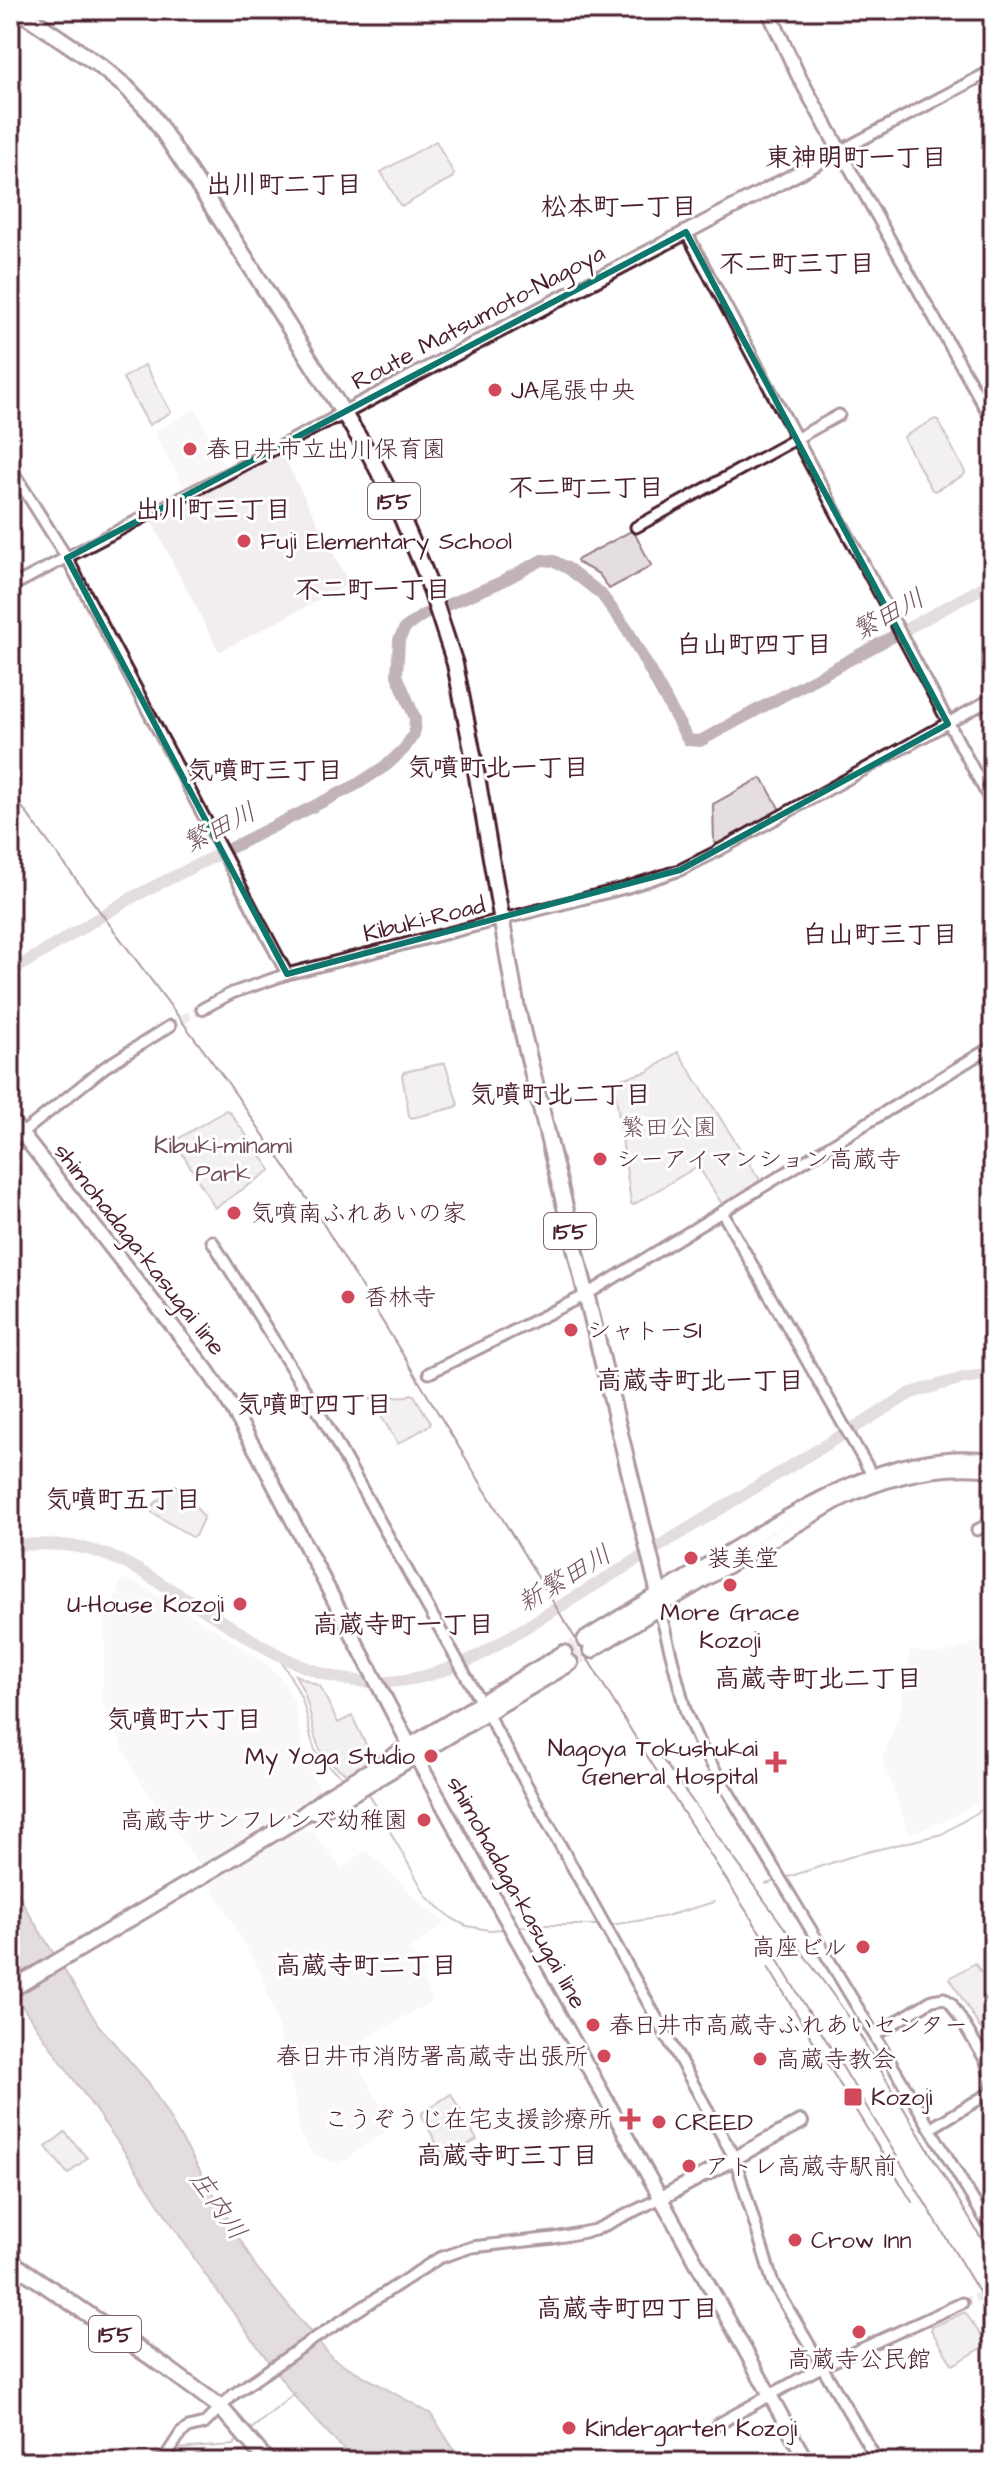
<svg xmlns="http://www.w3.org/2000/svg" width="1003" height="2472" font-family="'Architects Daughter','Klee One',sans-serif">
<rect width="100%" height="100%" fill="#fff"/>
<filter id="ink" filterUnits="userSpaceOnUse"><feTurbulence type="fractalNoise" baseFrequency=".0125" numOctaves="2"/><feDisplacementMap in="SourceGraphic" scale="16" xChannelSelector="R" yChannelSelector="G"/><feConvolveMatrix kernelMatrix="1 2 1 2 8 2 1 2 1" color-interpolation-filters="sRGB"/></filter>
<g filter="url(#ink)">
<!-- built -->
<g fill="#f2eeef">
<polygon points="193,410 196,410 225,465 224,468 185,488 154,434 155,431"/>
<polygon points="282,454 348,581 347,585 221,651 218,650 151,520"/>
<polygon points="122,1579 140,1585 219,1632 263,1661 282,1680 295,1703 298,1726 311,1776 322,1790 207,1860 200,1866 134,1772 105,1709 102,1696 106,1622"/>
<polygon points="993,1635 993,1794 944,1822 909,1833 882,1759 900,1711 910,1650 936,1654 956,1650"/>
<polygon points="300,1827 304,1832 312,1830 341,1869 366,1850 424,1906 446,1922 409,1950 427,1973 421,1978 433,2000 352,2047 350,2052 393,2126 340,2164 313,2154 301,2135 289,2070 278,2027 261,1973 206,1877 294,1828"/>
</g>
<!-- green -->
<g fill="#e5dee0" stroke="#987e86" stroke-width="2">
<polygon points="436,141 454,174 453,177 403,206 400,205 381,172"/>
<polygon points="145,365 171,412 149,425 123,378"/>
<polygon points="935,419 938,420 965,472 964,475 935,491 932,490 904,439 905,436"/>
<polygon points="631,531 634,532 651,565 650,567 609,589 599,574 578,563 577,560"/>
<polygon points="760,778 763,779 779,808 778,811 718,844 714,842 713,804"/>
<polygon points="678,1052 760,1180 725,1205 722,1204 698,1166 633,1205 631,1203 614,1082 616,1080 647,1072"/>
<polygon points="445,1063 458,1104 456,1107 412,1118 409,1116 402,1075 404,1072"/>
<polygon points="226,1110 229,1111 271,1170 215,1208 176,1143 176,1140"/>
<polygon points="411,1394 414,1395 431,1423 430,1425 398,1444 370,1398 407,1396"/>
<polygon points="175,1485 178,1486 204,1517 195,1536 192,1537 150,1511 150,1508"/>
<path d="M 295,1675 L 320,1686 L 338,1723 L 352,1716 L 373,1759 L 348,1775 C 308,1751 318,1735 306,1699 C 304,1690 299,1683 295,1675 Z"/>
<polygon points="975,1963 993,1992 993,2020 980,2028 950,1978"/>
<polygon points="451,2094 477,2140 446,2157 443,2156 422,2116 422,2113"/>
<polygon points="65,2132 87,2158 68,2174 46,2147"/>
<polygon points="965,2312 986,2343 985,2346 955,2364 952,2364 931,2330 932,2327"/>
</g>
<!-- water -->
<polygon fill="#c1b3b6" stroke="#91787e" stroke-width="2" points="10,1877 26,1909 99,2026 149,2083 256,2267 332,2358 431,2414 453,2448 471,2462 355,2462 294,2396 202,2270 124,2151 10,1989"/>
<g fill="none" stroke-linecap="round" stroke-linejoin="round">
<!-- stream -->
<g stroke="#91787e" stroke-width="2">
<path d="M 276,1653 C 286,1669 297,1685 303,1703 C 315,1740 304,1752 343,1777"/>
<polyline points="369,1794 427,1897 453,1919 467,1926 489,1930 504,1929"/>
<polyline points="785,1878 859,1854 942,1834 993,1803"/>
<polyline points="766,1884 775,1881"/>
<polyline points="610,1925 663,1917 714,1902"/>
<polyline points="518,1927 535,1925 600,1925"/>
<polyline points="249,2431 295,2393"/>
<polyline points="175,2449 233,2445 238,2440"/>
<polyline points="147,2462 156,2454 165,2451"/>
</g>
<!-- river -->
<g stroke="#c1b3b6" stroke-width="12">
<polyline points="10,972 133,897 356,785 387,765 404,749 414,734 415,718 397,675 399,640 405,628 423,615 499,583 542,560 554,561 569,569 601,594 627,629 688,740 700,741 993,582"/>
<path d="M 10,1545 C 41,1544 71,1542 101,1553 C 128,1562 152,1578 177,1593 C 285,1659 350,1719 480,1655 L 911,1393 L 963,1378 L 993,1374"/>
</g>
<!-- minor-tunnel -->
<g stroke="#dbd2d5" stroke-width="9" stroke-dasharray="9 4.5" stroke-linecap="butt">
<polyline points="170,1026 202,1009"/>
<polyline points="962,2303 993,2292"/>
</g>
<!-- highway-tunnel -->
<g stroke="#dbd2d5" stroke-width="14" stroke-dasharray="14 7" stroke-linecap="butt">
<polyline points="564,1653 585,1640"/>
<polyline points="570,1663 591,1650"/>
</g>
<defs>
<g id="minor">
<polyline points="993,70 840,151 993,422"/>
<polyline points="686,232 993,806"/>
<polyline points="10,467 67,558 287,974"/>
<polyline points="636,527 839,415"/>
<polyline points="10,587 336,417"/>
<polyline points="202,1009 232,993 287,974 625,888 680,870 712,854 993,698"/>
<polyline points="10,1143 105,1067 170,1026"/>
<polyline points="722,1212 875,1480"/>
<polyline points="212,1241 323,1419 735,2159 773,2283 878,2462"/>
<polyline points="429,1373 586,1295 993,1046"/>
<polyline points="977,1530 993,1522"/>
<polyline points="659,1607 686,1713 700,1745 993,2233"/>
<polyline points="875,2035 932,2000 944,1998 951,2003 986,2061 993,2066"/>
<polyline points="986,2061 993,2091"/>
<polyline points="931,2128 993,2091"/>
<polyline points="718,2424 821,2367 962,2303"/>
<polyline points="162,2462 181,2433 188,2428 204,2424 234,2394 309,2342 439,2258 472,2247 554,2238 595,2230 661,2198"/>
</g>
<g id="major">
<polyline points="336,417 840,151 798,75 768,10"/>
<polyline points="10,1119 207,1370 226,1398 258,1454 410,1746 807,2462"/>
<path d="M 659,1594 C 692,1574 725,1554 758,1534 C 831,1491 905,1449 993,1460"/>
<path d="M 659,1607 L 837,1501 C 886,1477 938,1463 993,1470"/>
<polyline points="661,2198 801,2122"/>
</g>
<g id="highway">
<polyline points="18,10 99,65 126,87 150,112 232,237 370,455 399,511 425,572 455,664 475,765 517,1009 659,1594 659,1607"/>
<polyline points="585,1640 659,1594"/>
<polyline points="591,1650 659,1607"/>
<polyline points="315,1812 334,1804 570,1663"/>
<polyline points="10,1990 299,1818 328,1796 564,1653"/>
<polyline points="10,2261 164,2366 220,2407 268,2462"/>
</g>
</defs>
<!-- minor casing -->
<use href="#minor" stroke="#4a1f2b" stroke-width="15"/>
<!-- major casing -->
<use href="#major" stroke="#4a1f2b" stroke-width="18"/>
<!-- highway casing -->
<use href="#highway" stroke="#4a1f2b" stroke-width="20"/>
<!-- minor -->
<use href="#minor" stroke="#fff" stroke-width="9"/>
<!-- major -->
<use href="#major" stroke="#fff" stroke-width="12"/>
<!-- highway -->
<use href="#highway" stroke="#fff" stroke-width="14"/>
<!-- rail -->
<g stroke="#4a1f2b" stroke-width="2">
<polyline points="10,791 228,1083 316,1212 640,1745 772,1951 993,2315"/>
<polyline points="659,1755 849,2017 993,2258"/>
<polyline points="768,1967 912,2202"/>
</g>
</g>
</g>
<!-- marked area -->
<path d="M0 0H1003V2472H0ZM 686,232 L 948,724 L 680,870 L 287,974 L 67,558 Z" fill="#fff" fill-opacity=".55" fill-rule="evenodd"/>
<path fill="none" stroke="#0f766e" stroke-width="6" stroke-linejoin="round" d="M 686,232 L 948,724 L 680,870 L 287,974 L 67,558 Z"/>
<!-- markers -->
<g fill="#d1495b" stroke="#fff" stroke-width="3">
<circle cx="495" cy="390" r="8"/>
<circle cx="190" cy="449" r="8"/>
<circle cx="244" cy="541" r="8"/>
<circle cx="600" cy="1159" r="8"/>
<circle cx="234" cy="1213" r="8"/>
<circle cx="348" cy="1297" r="8"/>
<circle cx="571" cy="1330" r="8"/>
<circle cx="691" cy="1558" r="8"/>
<circle cx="730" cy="1585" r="8"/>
<circle cx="240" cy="1604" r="8"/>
<circle cx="431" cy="1756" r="8"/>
<path d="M772 1750h8v8h8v8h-8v8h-8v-8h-8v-8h8z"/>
<circle cx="424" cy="1820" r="8"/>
<circle cx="863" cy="1947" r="8"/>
<circle cx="593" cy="2025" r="8"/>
<circle cx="604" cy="2056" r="8"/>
<circle cx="760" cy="2059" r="8"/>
<rect x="843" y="2087" width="20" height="20" rx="4"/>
<path d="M626 2107h8v8h8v8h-8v8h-8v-8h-8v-8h8z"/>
<circle cx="659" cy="2122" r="8"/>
<circle cx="689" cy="2166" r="8"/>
<circle cx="795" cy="2240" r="8"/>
<circle cx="859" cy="2332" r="8"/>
<circle cx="569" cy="2428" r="8"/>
</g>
<g text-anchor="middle" stroke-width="6" stroke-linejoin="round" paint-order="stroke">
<!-- shield labels -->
<g fill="#fff" stroke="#80626b" stroke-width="2">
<rect x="368" y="483" width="52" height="36" rx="6"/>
<rect x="544" y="1213" width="52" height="36" rx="6"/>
<rect x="89" y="2316" width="52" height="36" rx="6"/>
</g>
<g font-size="22" font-weight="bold" fill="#4a1f2b">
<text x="394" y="509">155</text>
<text x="570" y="1239">155</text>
<text x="115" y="2342">155</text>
</g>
<!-- street labels -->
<g font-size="24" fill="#4a1f2b" stroke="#fff">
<text transform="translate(478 317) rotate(-28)" y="8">Route Matsumoto-Nagoya</text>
<text transform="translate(424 919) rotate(-14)" y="8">Kibuki-Road</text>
<text transform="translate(140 1249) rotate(52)" y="8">shimohadaga-kasugai line</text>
<text transform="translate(517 1892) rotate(61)" y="8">shimohadaga-kasugai line</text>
</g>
<!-- poi labels -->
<g font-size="24" fill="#4a1f2b" stroke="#fff" text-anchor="start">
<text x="511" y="398">JA尾張中央</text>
<text x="206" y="457">春日井市立出川保育園</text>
<text x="260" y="549">Fuji Elementary School</text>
<text x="616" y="1167">シーアイマンション高蔵寺</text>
<text x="250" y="1221">気噴南ふれあいの家</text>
<text x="364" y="1305">香林寺</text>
<text x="587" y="1338">シャトーSI</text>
<text x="707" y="1566">装美堂</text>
<text x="224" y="1612" text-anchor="end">U-House Kozoji</text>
<text x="730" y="1620" text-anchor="middle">More Grace<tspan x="730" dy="28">Kozoji</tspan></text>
<text x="758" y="1756" text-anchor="end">Nagoya Tokushukai<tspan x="758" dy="28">General Hospital</tspan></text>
<text x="415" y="1764" text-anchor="end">My Yoga Studio</text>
<text x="408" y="1828" text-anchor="end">高蔵寺サンフレンズ幼稚園</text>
<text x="847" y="1955" text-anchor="end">高座ビル</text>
<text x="609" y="2033">春日井市高蔵寺ふれあいセンター</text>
<text x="588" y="2064" text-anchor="end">春日井市消防署高蔵寺出張所</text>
<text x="776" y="2067">高蔵寺教会</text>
<text x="871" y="2105">Kozoji</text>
<text x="612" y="2127" text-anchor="end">こうぞうじ在宅支援診療所</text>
<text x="675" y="2130">CREED</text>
<text x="705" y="2174">アトレ高蔵寺駅前</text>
<text x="811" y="2248">Crow Inn</text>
<text x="859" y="2367" text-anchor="middle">高蔵寺公民館</text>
<text x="585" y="2436">Kindergarten Kozoji</text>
</g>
<!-- park labels -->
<g font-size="24" fill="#714f58" stroke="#fff">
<text x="669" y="1135">繁田公園</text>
<text x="223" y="1153">Kibuki-minami<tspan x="223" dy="28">Park</tspan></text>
</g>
<!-- neighbourhood labels -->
<g font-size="26" font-weight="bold" fill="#4a1f2b" stroke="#fff">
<text x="856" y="166">東神明町一丁目</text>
<text x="284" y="193">出川町二丁目</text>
<text x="619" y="215">松本町一丁目</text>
<text x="797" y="272">不二町三丁目</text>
<text x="586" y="496">不二町二丁目</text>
<text x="213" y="518">出川町三丁目</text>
<text x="373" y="598">不二町一丁目</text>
<text x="754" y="653">白山町四丁目</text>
<text x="498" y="776">気噴町北一丁目</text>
<text x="265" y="779">気噴町三丁目</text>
<text x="880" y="943">白山町三丁目</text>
<text x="560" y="1103">気噴町北二丁目</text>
<text x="700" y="1389">高蔵寺町北一丁目</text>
<text x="314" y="1413">気噴町四丁目</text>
<text x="123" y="1508">気噴町五丁目</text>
<text x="403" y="1633">高蔵寺町一丁目</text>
<text x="818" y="1687">高蔵寺町北二丁目</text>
<text x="184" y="1728">気噴町六丁目</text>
<text x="366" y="1974">高蔵寺町二丁目</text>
<text x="507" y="2164">高蔵寺町三丁目</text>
<text x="627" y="2317">高蔵寺町四丁目</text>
</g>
<!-- water labels -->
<g font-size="26" font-style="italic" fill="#74535c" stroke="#fff">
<text transform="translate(888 614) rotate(-29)" y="9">繁田川</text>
<text transform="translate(219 827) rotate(-27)" y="9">繁田川</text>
<text transform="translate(564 1578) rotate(-31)" y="9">新繁田川</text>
<text transform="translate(219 2205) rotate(55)" y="9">庄内川</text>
</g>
</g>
<!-- margin -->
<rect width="1003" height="2472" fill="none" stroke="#fff" stroke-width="40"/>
<rect x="20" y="20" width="963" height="2432" fill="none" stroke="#4a1f2b" stroke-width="3" filter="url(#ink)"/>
</svg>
